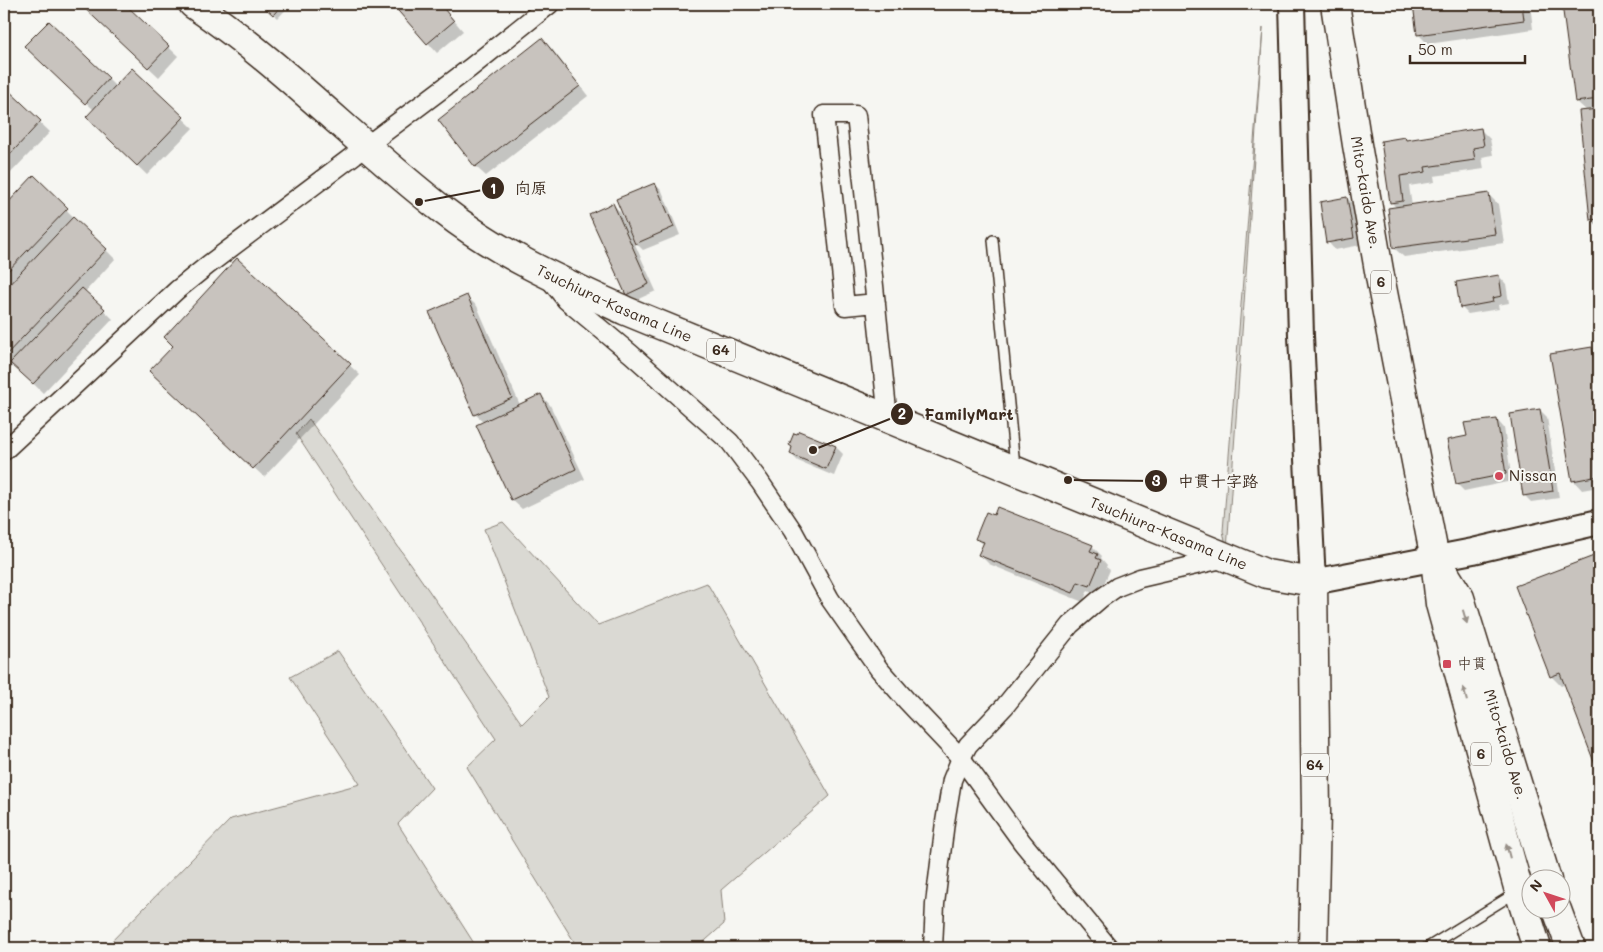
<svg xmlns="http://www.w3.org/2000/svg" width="1603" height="952" font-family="Mali,'Klee One',sans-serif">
<rect width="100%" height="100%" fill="#f6f6f2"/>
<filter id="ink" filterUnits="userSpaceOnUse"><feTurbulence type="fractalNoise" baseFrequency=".02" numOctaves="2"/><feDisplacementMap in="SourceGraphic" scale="10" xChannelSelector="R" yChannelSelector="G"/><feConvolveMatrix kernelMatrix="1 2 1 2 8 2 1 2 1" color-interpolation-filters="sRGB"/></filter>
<g filter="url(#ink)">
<!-- green -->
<g fill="#dad9d3" stroke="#8a8278">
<polygon points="1263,28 1227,550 1223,531"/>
<polygon points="309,419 522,724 549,697 484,529 503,522 598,625 707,583 830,796 721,890 724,924 697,948 578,948 467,767 496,739 296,434"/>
<polygon points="338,651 432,788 398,824 477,948 105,948 231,819 360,784 290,677"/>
</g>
<!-- shadow -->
<g fill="#0003">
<polygon points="81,4 123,4 178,56 159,77"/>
<polygon points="262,4 291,4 278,18"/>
<polygon points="394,4 440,4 463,31 437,53"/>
<polygon points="1414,4 1530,4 1533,29 1428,44 1418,34"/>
<polygon points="1563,4 1599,4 1599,228 1591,219 1587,111 1576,101"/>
<polygon points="542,40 552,49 588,96 486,176 476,167 440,120"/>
<polygon points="26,46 108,79 116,87 132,70 193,128 147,175 87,117 94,110"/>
<polygon points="4,88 50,132 4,180"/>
<polygon points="1481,130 1490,139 1493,155 1482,157 1484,169 1434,176 1435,182 1409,186 1412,206 1489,195 1498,204 1504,243 1404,257 1394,248 1397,208 1391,202 1405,138 1407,141"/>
<polygon points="34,177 115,259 85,292 113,319 43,393 14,365 4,376 4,208"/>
<polygon points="655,184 662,191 680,235 643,250 633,240 656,291 634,301 627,294 613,204 620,212 631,235 633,234"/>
<polygon points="1347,198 1354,205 1361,245 1335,250 1328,242"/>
<polygon points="237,260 360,375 264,477 160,381 175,346"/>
<polygon points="1499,276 1506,284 1509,303 1498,305 1499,309 1468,314 1461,307"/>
<polygon points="467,297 477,306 520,405 541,395 550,405 585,479 522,509 512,500 477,426 484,422 475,414"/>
<polygon points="1591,348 1599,357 1599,385 1595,358 1592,358 1599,401 1599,487 1582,490 1573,480"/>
<polygon points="1540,410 1547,417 1559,498 1531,502 1524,495"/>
<polygon points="1497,420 1504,428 1512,481 1464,491 1457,484 1448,441 1469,437"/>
<polygon points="800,432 836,447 843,454 834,476 798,461 791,454 793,448 790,445"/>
<polygon points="977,538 1092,546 1102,556 1101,558 1107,565 1106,567 1110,570 1099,595 1088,590 1083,602 989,564 980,555 984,545"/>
<polygon points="1599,555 1599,772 1566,684 1561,686 1551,676 1517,587"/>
</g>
<!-- building -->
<g fill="#c8c3be" stroke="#3b2a1e">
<polygon points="80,4 125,4 169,46 148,68"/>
<polygon points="261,4 283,4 273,15"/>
<polygon points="392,4 440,4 454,21 427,44"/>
<polygon points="1413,4 1522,4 1524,20 1417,35"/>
<polygon points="1562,4 1599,4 1599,99 1575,102"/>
<polygon points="49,21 109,78 85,104 24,46"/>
<polygon points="542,38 580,86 475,167 438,120"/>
<polygon points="132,68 184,117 137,166 86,117"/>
<polygon points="4,86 41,121 4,161"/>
<polygon points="1599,109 1599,219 1590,220 1579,111"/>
<polygon points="1481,128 1484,146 1473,148 1475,160 1425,167 1426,172 1400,176 1403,201 1390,203 1381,141 1405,137 1406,140"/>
<polygon points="34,175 68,208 4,275 4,207"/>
<polygon points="655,183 674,227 635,244 616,199"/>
<polygon points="1489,193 1495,234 1393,248 1388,208"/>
<polygon points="1347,197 1354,238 1326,243 1320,202"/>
<polygon points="613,203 649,284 626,295 589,214"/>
<polygon points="73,217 107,249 4,357 4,290"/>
<polygon points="237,258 351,364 253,469 149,371 173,346 164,337"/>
<polygon points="1499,275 1502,296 1492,298 1493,302 1460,308 1456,282"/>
<polygon points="82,288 105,309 33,384 10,363"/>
<polygon points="467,295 512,398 474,415 429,312"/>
<polygon points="1592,347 1599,393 1599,476 1572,481 1550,354"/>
<polygon points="541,394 576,469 511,500 476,425"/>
<polygon points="1540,409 1553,491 1523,496 1510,414"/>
<polygon points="1497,419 1506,474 1456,484 1447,440 1467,436 1464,423"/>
<polygon points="799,431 836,446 826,469 790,454 792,447 789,445 794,433 797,434"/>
<polygon points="997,507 1093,545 1090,551 1098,554 1096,558 1101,560 1090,586 1078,582 1073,593 978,555 984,542 975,539 986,512 994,515"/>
<polygon points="1599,554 1599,775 1560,673 1550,677 1515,586"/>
</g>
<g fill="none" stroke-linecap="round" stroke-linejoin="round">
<defs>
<g id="lane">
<polyline points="993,240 1015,466"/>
<polyline points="1426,948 1517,892"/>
</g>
<g id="street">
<polyline points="550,280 566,300 631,354 730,442 760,482 793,531 830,599 879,669 907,701 961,758 1022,842 1109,948"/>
<polyline points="876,303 845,306 824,115 856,115 888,419"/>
<polyline points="4,451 177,290 208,265 470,68 550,4"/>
<polyline points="933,948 935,904 945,822 952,780 961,758 968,745 1005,706 1070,625 1100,599 1117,587 1140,578 1226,558"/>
</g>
<polyline id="secondary" points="1292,4 1301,336 1313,582 1473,551 1599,522"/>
<g id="primary">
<path id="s1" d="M 193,4 C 283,64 358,145 444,211 C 499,254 563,282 626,311 L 1267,574 L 1313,582 L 1316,812 L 1313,948"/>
</g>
<g id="highway">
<path id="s2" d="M 1335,4 L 1357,145 L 1381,282 L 1435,559 L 1440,604 L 1519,891 L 1537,948"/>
<path id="s3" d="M 1440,566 L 1460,598 L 1547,880"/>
<polyline points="1557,910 1571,948"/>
</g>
</defs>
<!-- lane casing -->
<use href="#lane" stroke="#3b2a1e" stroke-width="12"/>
<!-- street casing -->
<use href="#street" stroke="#3b2a1e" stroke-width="21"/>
<!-- secondary casing -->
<use href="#secondary" stroke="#3b2a1e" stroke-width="28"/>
<!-- primary casing -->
<use href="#primary" stroke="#3b2a1e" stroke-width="31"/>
<!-- highway casing -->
<use href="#highway" stroke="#3b2a1e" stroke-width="31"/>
<!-- lane -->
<use href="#lane" stroke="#f6f6f2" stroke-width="9"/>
<!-- street -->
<use href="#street" stroke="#f6f6f2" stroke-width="18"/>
<!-- secondary -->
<use href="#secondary" stroke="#f6f6f2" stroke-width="24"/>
<!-- primary -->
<use href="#primary" stroke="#f6f6f2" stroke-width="28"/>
<!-- highway -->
<use href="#highway" stroke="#f6f6f2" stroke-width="28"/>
</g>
<!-- one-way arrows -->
<defs><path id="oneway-solid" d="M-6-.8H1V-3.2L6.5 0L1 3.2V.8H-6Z" transform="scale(1.25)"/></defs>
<g fill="#989088">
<use href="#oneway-solid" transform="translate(1465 617) rotate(73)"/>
<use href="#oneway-solid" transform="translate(1465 694) rotate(-105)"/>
<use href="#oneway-solid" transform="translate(1508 851) rotate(-105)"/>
</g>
</g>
<!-- markers -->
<g fill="#d1495b" stroke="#f6f6f2" stroke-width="2">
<circle cx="1499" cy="476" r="5"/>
<rect x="1442" y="659" width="10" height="10" rx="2.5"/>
</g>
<g text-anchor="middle" stroke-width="4" stroke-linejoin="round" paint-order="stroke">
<!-- shield labels -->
<g fill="#f6f6f2" stroke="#73675e" stroke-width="1">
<rect x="1371" y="270.5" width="20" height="23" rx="4"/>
<rect x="707" y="338.5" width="28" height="23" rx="4"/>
<rect x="1471" y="742.5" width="20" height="23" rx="4"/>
<rect x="1301" y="753.5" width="28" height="23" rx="4"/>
</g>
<g font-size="14" font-weight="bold" fill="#3b2a1e">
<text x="1381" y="287">6</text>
<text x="721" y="355">64</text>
<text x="1481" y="759">6</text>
<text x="1315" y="770">64</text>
</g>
<!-- street labels -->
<g font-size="15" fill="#3b2a1e" stroke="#f6f6f2">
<text dy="5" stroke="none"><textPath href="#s2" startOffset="191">Mito-kaido Ave.</textPath></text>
<text dy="5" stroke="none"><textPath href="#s1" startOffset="520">Tsuchiura-Kasama Line</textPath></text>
<text dy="5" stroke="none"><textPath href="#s1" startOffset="1120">Tsuchiura-Kasama Line</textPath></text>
<text dy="5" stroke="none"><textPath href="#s3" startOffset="191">Mito-kaido Ave.</textPath></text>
</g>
<!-- poi labels -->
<g font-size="15" fill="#3b2a1e" stroke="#f6f6f2" text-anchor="start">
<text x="1509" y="481">Nissan</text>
<text x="1457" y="669">中貫</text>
</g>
</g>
<!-- callouts -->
<path fill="none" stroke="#3b2a1e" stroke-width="2" d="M419 202L493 188M813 450L902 414M1068 480L1156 481"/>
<g fill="#3b2a1e" stroke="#f6f6f2" stroke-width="2">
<circle cx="419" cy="202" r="5"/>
<circle cx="813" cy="450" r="5"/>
<circle cx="1068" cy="480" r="5"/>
<circle cx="493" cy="188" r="12"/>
<circle cx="902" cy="414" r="12"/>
<circle cx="1156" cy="481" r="12"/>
</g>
<g font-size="15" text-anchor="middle" font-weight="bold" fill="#fff">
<text x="493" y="194">1</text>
<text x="902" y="419">2</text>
<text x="1156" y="486">3</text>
</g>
<g font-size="16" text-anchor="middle" font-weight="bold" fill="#3b2a1e" stroke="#f6f6f2" stroke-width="4" stroke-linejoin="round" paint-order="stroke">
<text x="531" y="194">向原</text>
<text x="969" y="420">FamilyMart</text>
<text x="1218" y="487">中貫十字路</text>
</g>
<!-- margin -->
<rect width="1603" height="952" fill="none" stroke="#f6f6f2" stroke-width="20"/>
<rect x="10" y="10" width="1583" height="932" fill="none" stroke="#3b2a1e" stroke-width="2" filter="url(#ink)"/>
<!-- north arrow -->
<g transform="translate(1546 894) rotate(310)"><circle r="24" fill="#f6f6f2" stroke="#aba49d"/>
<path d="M0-4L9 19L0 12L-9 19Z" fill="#d1495b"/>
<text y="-8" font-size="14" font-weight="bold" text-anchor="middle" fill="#3b2a1e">N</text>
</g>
<!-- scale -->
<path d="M1410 55v8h115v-8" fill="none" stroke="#3b2a1e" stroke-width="2.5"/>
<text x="1418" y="55" font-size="15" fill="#3b2a1e" stroke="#f6f6f2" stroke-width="4" paint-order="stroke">50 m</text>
</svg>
